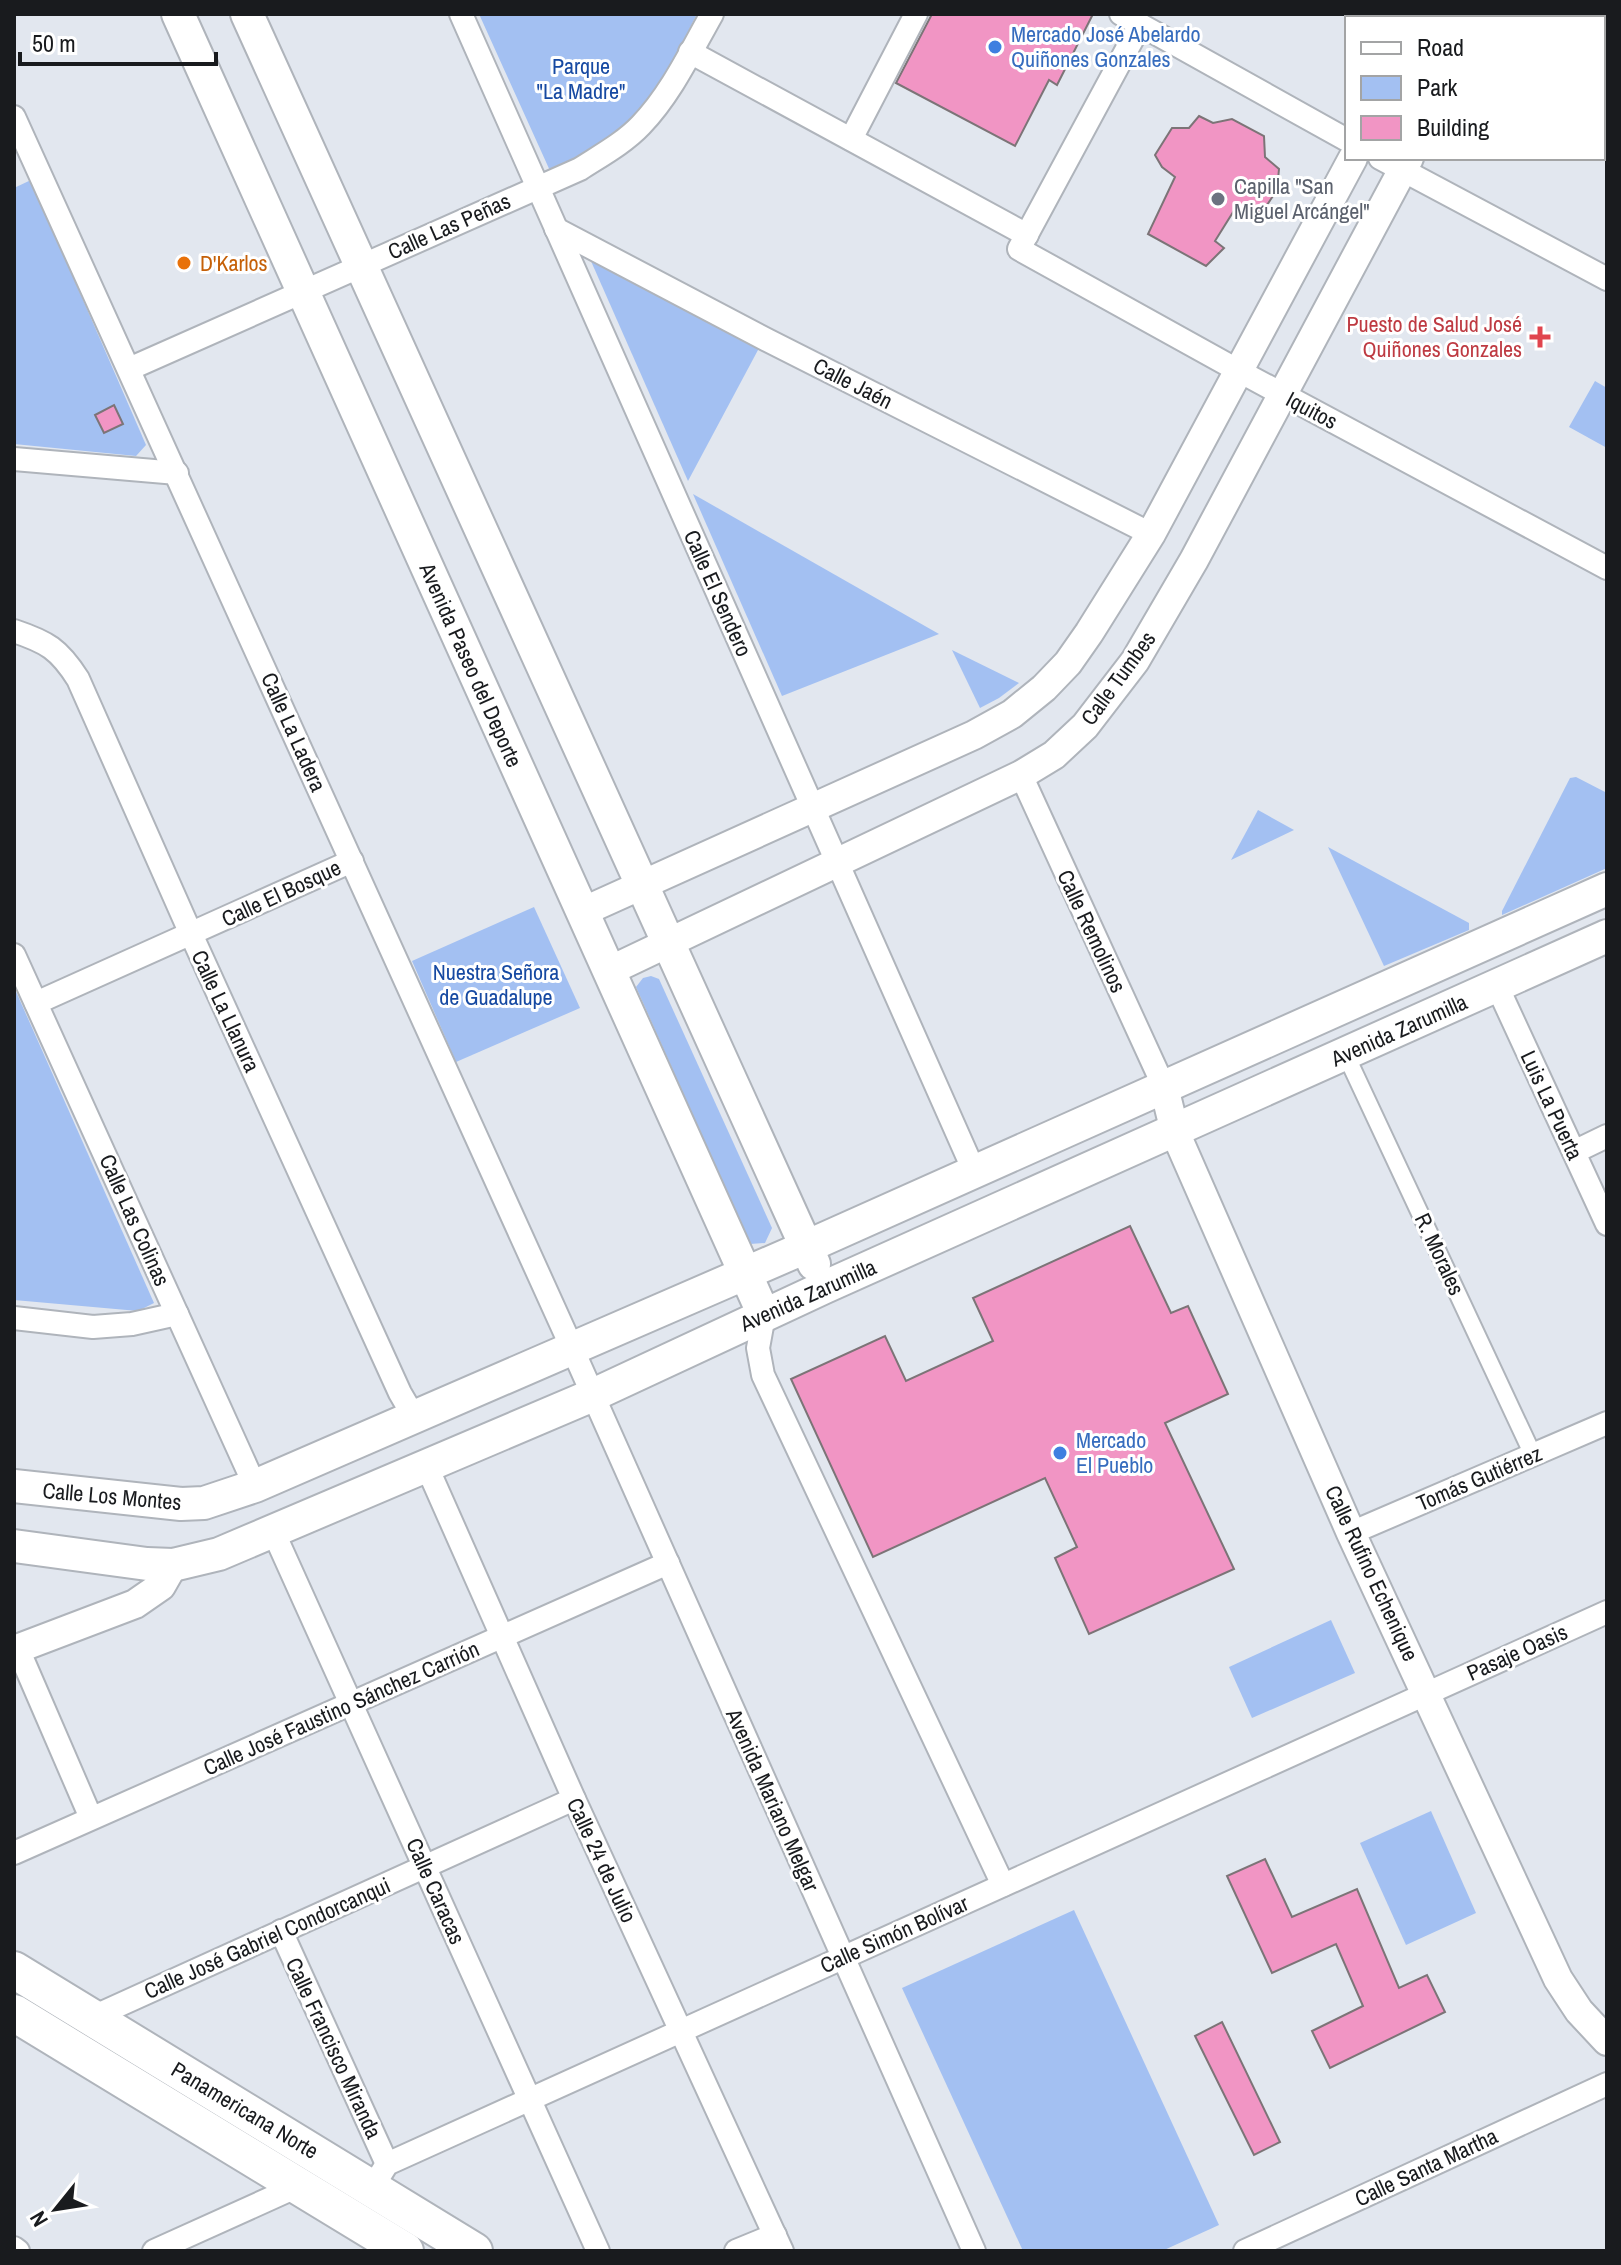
<svg xmlns="http://www.w3.org/2000/svg" width="1621" height="2265" font-family="'Archivo Narrow',sans-serif">
<rect width="100%" height="100%" fill="#e2e7ef"/>
<!-- green -->
<g fill="#a3c0f2">
<path d="M 479,14 L 697,14 C 673,61 649,112 605,144 C 588,155 568,163 551,173 Z"/>
<polygon points="31,180 146,445 136,456 14,444 14,188"/>
<polygon points="583,243 765,337 688,481"/>
<polygon points="1595,381 1607,388 1607,448 1569,427"/>
<polygon points="693,494 939,634 782,696"/>
<polygon points="952,650 1019,683 999,698 980,708"/>
<polygon points="1576,777 1607,793 1607,868 1502,915 1502,911 1570,778"/>
<polygon points="1258,810 1294,830 1231,860"/>
<polygon points="1328,847 1469,923 1469,930 1384,966"/>
<polygon points="534,907 580,1008 456,1062 412,961"/>
<polygon points="651,976 659,979 772,1228 765,1243 750,1244 636,987 643,978"/>
<polygon points="14,987 154,1303 138,1311 14,1300"/>
<polygon points="1331,1620 1355,1673 1252,1718 1229,1667"/>
<polygon points="1431,1811 1476,1913 1406,1945 1360,1843"/>
<polygon points="1074,1910 1219,2225 1162,2251 1023,2251 902,1988"/>
</g>
<!-- building -->
<g fill="#f195c4" stroke="#7c7477" stroke-width="2">
<polygon points="932,14 1093,14 1057,85 1049,80 1015,146 896,83"/>
<polygon points="1199,116 1213,123 1232,119 1264,136 1265,157 1279,169 1277,190 1263,211 1248,214 1235,209 1215,241 1224,248 1206,266 1148,234 1175,177 1162,167 1155,155 1172,128 1189,128"/>
<polygon points="114,405 123,424 104,433 95,415"/>
<polygon points="1130,1226 1171,1313 1188,1306 1228,1394 1165,1423 1234,1569 1089,1634 1055,1558 1077,1547 1045,1478 873,1557 791,1379 885,1336 906,1381 993,1341 973,1298"/>
<polygon points="1265,1859 1292,1917 1357,1889 1399,1988 1427,1975 1445,2012 1330,2068 1312,2031 1363,2006 1336,1944 1272,1973 1227,1876"/>
<polygon points="1222,2022 1280,2142 1254,2155 1195,2036"/>
</g>
<g fill="none" stroke-linecap="round" stroke-linejoin="round">
<defs>
<g id="pedestrian">
<polyline points="1553,14 1561,18"/>
<polyline points="1603,41 1607,44"/>
<polyline points="1345,1053 1533,1455"/>
</g>
<g id="minor">
<polyline points="461,14 974,1171"/>
<polyline points="1121,14 1347,140"/>
<polyline points="1140,25 1019,249 1239,371 1607,568"/>
<polyline points="690,52 1027,235"/>
<polyline points="14,117 572,1348 974,2251"/>
<polyline points="851,139 916,14"/>
<polyline points="1380,158 1607,279"/>
<polyline points="556,229 767,340 1151,534"/>
<path d="M 129,369 L 580,169 C 600,156 624,143 641,125 C 671,94 691,51 712,14"/>
<polyline points="14,459 177,473"/>
<path d="M 14,631 C 47,642 59,649 78,679 L 191,934 L 400,1393 L 414,1417"/>
<polyline points="1021,775 1164,1087"/>
<polyline points="14,955 255,1486"/>
<polyline points="1497,986 1607,1224"/>
<polyline points="36,1003 352,861"/>
<polyline points="1574,1152 1607,1136"/>
<polyline points="764,1315 758,1348 763,1375 1003,1885"/>
<polyline points="14,1318 93,1327 132,1324 177,1314"/>
<polyline points="427,1467 574,1799 782,2251"/>
<polyline points="273,1531 598,2251"/>
<polyline points="1351,1533 1607,1423"/>
<polyline points="18,1649 91,1818"/>
<polyline points="14,1853 668,1563"/>
<polyline points="281,1931 387,2164"/>
<polyline points="93,2017 574,1799"/>
<polyline points="372,2188 387,2164 1607,1612"/>
<polyline points="14,2248 18,2251"/>
<polyline points="154,2251 298,2186"/>
<polyline points="736,2251 775,2235"/>
<polyline points="1245,2251 1607,2084"/>
</g>
<g id="tertiary">
<polyline points="1428,18 1430,14"/>
<polyline points="1485,18 1488,14"/>
<polyline points="582,912 974,735 1012,714 1044,688 1068,663 1089,633 1151,534 1353,158"/>
<polyline points="609,971 1021,775 1054,755 1085,726 1135,661 1194,560 1409,158"/>
<polyline points="1164,1087 1175,1132 1351,1533 1558,1979 1579,2011 1607,2041"/>
<polyline points="14,1650 135,1604 161,1586 173,1565"/>
</g>
<g id="secondary">
<polyline points="178,14 764,1315"/>
<polyline points="247,14 814,1264"/>
<polyline points="14,1486 181,1504 204,1503 255,1486 806,1247 1607,889"/>
<polyline points="14,1546 147,1564 173,1565 219,1554 593,1395 825,1287 1607,936"/>
</g>
<g id="trunk">
<polyline points="14,1970 474,2251"/>
<polyline points="14,2013 405,2251"/>
</g>
</defs>
<!-- pedestrian casing -->
<use href="#pedestrian" stroke="#afb4bb" stroke-width="20"/>
<!-- minor casing -->
<use href="#minor" stroke="#afb4bb" stroke-width="26"/>
<!-- tertiary casing -->
<use href="#tertiary" stroke="#afb4bb" stroke-width="32"/>
<!-- secondary casing -->
<use href="#secondary" stroke="#afb4bb" stroke-width="36"/>
<!-- trunk casing -->
<use href="#trunk" stroke="#afb4bb" stroke-width="40"/>
<!-- pedestrian -->
<use href="#pedestrian" stroke="#fff" stroke-width="16"/>
<!-- minor -->
<use href="#minor" stroke="#fff" stroke-width="22"/>
<!-- tertiary -->
<use href="#tertiary" stroke="#fff" stroke-width="28"/>
<!-- secondary -->
<use href="#secondary" stroke="#fff" stroke-width="32"/>
<!-- trunk -->
<use href="#trunk" stroke="#fff" stroke-width="36"/>
</g>
<!-- markers -->
<g fill="#3f7fe0" stroke="#fff" stroke-width="3">
<circle cx="995" cy="47" r="8"/>
<circle cx="1060" cy="1453" r="8"/>
</g>
<circle fill="#6b7280" stroke="#fff" stroke-width="3" cx="1218" cy="199" r="8"/>
<circle fill="#e8710a" stroke="#fff" stroke-width="3" cx="184" cy="263" r="8"/>
<path fill="#e0444e" stroke="#fff" stroke-width="3" d="M1536 325h8v8h8v8h-8v8h-8v-8h-8v-8h8z"/>
<g text-anchor="middle" stroke-width="6" stroke-linejoin="round" paint-order="stroke">
<!-- shop labels -->
<g font-size="22" fill="#366cbe" stroke="#fff" text-anchor="start">
<text x="1011" y="42">Mercado José Abelardo<tspan x="1011" dy="25">Quiñones Gonzales</tspan></text>
<text x="1076" y="1448">Mercado<tspan x="1076" dy="25">El Pueblo</tspan></text>
</g>
<!-- park labels -->
<g font-size="22" fill="#1649a2" stroke="#fff">
<text x="581" y="74">Parque<tspan x="581" dy="25">"La Madre"</tspan></text>
<text x="496" y="980">Nuestra Señora<tspan x="496" dy="25">de Guadalupe</tspan></text>
</g>
<!-- worship labels -->
<g font-size="22" fill="#5b616d" stroke="#fff" text-anchor="start">
<text x="1234" y="194">Capilla "San<tspan x="1234" dy="25">Miguel Arcángel"</tspan></text>
</g>
<!-- street labels -->
<g font-size="22" fill="#191b1e" stroke="#fff">
<text transform="translate(449 226) rotate(-24)" y="8">Calle Las Peñas</text>
<text transform="translate(853 383) rotate(27)" y="8">Calle Jaén</text>
<text transform="translate(1312 410) rotate(28)" y="8">Iquitos</text>
<text transform="translate(718 593) rotate(66)" y="8">Calle El Sendero</text>
<text transform="translate(471 665) rotate(66)" y="8">Avenida Paseo del Deporte</text>
<text transform="translate(1118 678) rotate(-54)" y="8">Calle Tumbes</text>
<text transform="translate(294 732) rotate(66)" y="8">Calle La Ladera</text>
<text transform="translate(281 893) rotate(-25)" y="8">Calle El Bosque</text>
<text transform="translate(1092 931) rotate(65)" y="8">Calle Remolinos</text>
<text transform="translate(226 1011) rotate(65)" y="8">Calle La Llanura</text>
<text transform="translate(1399 1030) rotate(-24)" y="8">Avenida Zarumilla</text>
<text transform="translate(1552 1105) rotate(65)" y="8">Luis La Puerta</text>
<text transform="translate(135 1220) rotate(66)" y="8">Calle Las Colinas</text>
<text transform="translate(1440 1254) rotate(65)" y="8">R. Morales</text>
<text transform="translate(808 1295) rotate(-24)" y="8">Avenida Zarumilla</text>
<text transform="translate(1479 1478) rotate(-23)" y="8">Tomás Gutiérrez</text>
<text transform="translate(112 1496) rotate(5)" y="8">Calle Los Montes</text>
<text transform="translate(1372 1573) rotate(65)" y="8">Calle Rufino Echenique</text>
<text transform="translate(1517 1652) rotate(-24)" y="8">Pasaje Oasis</text>
<text transform="translate(341 1708) rotate(-24)" y="8">Calle José Faustino Sánchez Carrión</text>
<text transform="translate(773 1800) rotate(66)" y="8">Avenida Mariano Melgar</text>
<text transform="translate(602 1860) rotate(65)" y="8">Calle 24 de Julio</text>
<text transform="translate(436 1891) rotate(66)" y="8">Calle Caracas</text>
<text transform="translate(894 1934) rotate(-24)" y="8">Calle Simón Bolívar</text>
<text transform="translate(267 1938) rotate(-24)" y="8">Calle José Gabriel Condorcanqui</text>
<text transform="translate(334 2048) rotate(65)" y="8">Calle Francisco Miranda</text>
<text transform="translate(245 2110) rotate(31)" y="8">Panamericana Norte</text>
<text transform="translate(1426 2167) rotate(-25)" y="8">Calle Santa Martha</text>
</g>
<!-- food labels -->
<g font-size="22" fill="#c56008" stroke="#fff" text-anchor="start">
<text x="200" y="271">D'Karlos</text>
</g>
<!-- health labels -->
<g font-size="22" fill="#be3a42" stroke="#fff" text-anchor="end">
<text x="1522" y="332">Puesto de Salud José<tspan x="1522" dy="25">Quiñones Gonzales</tspan></text>
</g>
</g>
<!-- border -->
<rect width="1621" height="2265" fill="none" stroke="#191b1e" stroke-width="32"/>
<!-- legend -->
<rect x="1345" y="16" width="260" height="144" fill="#ffffff" stroke="#a3a4a5" stroke-width="2"/>
<rect x="1361" y="42" width="40" height="12" fill="#ffffff" stroke="#a3a4a5" stroke-width="2"/>
<text x="1417" y="56" font-size="24" fill="#191b1e">Road</text>
<rect x="1361" y="76" width="40" height="24" fill="#a3c0f2" stroke="#a3a4a5" stroke-width="2"/>
<text x="1417" y="96" font-size="24" fill="#191b1e">Park</text>
<rect x="1361" y="116" width="40" height="24" fill="#f195c4" stroke="#a3a4a5" stroke-width="2"/>
<text x="1417" y="136" font-size="24" fill="#191b1e">Building</text>
<!-- north arrow -->
<g transform="translate(56 2209) rotate(240)" stroke="#ffffff" stroke-width="6" paint-order="stroke">
<path d="M0-6L14 30L0 20L-14 30Z" fill="#191b1e"/>
<text y="-12" font-size="22" font-weight="bold" text-anchor="middle" fill="#191b1e">N</text>
</g>
<!-- scale -->
<path d="M20 52v12h196v-12" fill="none" stroke="#191b1e" stroke-width="4"/>
<text x="32" y="52" font-size="24" fill="#191b1e" stroke="#ffffff" stroke-width="6" paint-order="stroke">50 m</text>
</svg>
